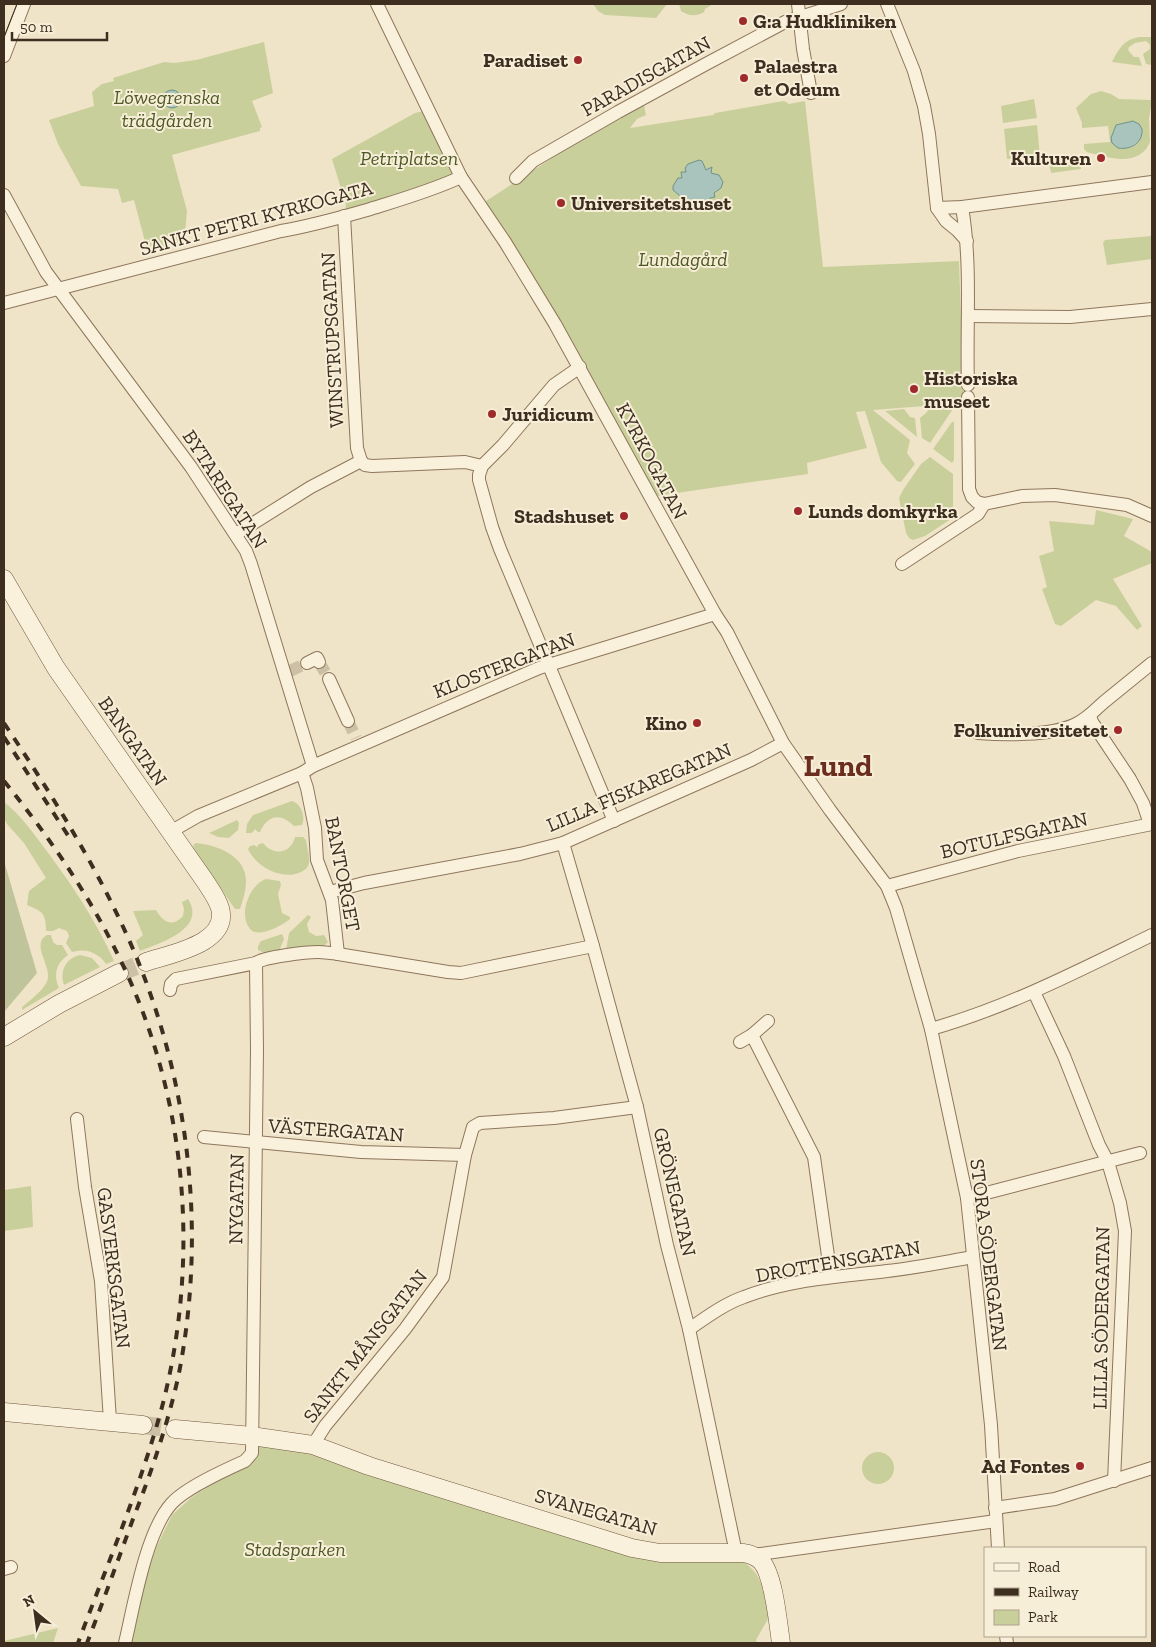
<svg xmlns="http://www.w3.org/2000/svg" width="1156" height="1647" font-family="'Zilla Slab',serif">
<rect width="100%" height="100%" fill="#f0e4c8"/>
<!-- green -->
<g fill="#c9cf9b" fill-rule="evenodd">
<polygon points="593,4 667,4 656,18 605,15 598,11"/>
<path d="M 679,4 L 713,4 L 705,9 L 704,12 C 696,17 689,16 681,11 Z"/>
<path d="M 1139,37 L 1152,37 L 1152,65 L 1146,64 L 1143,54 L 1150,49 L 1150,45 L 1146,41 L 1135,43 L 1129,47 L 1128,50 L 1134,57 L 1139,57 L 1142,66 L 1112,62 C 1119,49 1123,40 1139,37 Z"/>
<polygon points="264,42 273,93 252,101 262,127 260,128 260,131 172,155 187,211 184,244 148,253 134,200 122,203 118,189 81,186 58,144 49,120 94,106 92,92 102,84 114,81 113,78 164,62 174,63 196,60"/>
<path d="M 1101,91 L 1111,94 L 1119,99 L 1151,100 L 1152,101 L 1149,118 L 1150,142 C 1139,168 1108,158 1087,152 L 1084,149 L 1084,144 L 1110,142 L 1108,126 L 1082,128 L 1082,123 L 1076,108 L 1091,94 ZM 1139,124 L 1139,141 L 1112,143 L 1113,134 L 1116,127 Z"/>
<polygon points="1034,99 1037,118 1003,123 1001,106"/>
<polygon points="784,101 789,104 805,101 823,267 959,261 964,403 873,410 910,440 907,453 915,464 901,482 897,481 881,462 865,411 856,412 867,448 807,463 808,474 656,496 549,301 483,203 615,117 618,119 644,105 646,115 637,119 630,128 713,115 715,113"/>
<polygon points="428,110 461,177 344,216 346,205 332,159 415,113"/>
<polygon points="1037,125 1040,156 1007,159 1004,129"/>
<polygon points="1080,157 1081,169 1051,173 1049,161"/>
<polygon points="1152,236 1152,259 1107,265 1103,243 1105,240"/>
<polygon points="954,405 953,409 930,443 922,438 920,418 927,412 929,407"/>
<polygon points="904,409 910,417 915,418 917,437 885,411"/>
<polygon points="952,422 954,422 954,460 952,463 933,449"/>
<polygon points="930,457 953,474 953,516 951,519 925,536 913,540 909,538 906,533 899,498 903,490 921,464"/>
<polygon points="1096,510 1133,519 1124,536 1152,552 1152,563 1113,579 1142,626 1137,630 1116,606 1096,600 1061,626 1055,624 1042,589 1047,587 1039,556 1054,551 1049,521 1094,525"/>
<path d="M 292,801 C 301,804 306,816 302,825 L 294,826 C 281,813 268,814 260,832 L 258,832 L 255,829 L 252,833 L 246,833 L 247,824 L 253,815 Z"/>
<path d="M 4,802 C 18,813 29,827 40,842 C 68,879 95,918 114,961 L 106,964 C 98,952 85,948 72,952 L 66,943 L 69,936 L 67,931 L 59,928 L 53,931 L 46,931 C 46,912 42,912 27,905 L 29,891 L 46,878 L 24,843 L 7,824 L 4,818 Z"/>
<polygon points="237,820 239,823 238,830 229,838 218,837 209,833"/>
<path d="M 295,837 L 303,837 L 306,840 C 307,847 310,857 309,863 C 308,868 305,870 301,872 C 283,881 256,867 248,849 L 250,846 L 254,845 L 257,847 L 259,844 L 263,843 C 273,856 291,854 295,837 Z"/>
<path d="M 196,843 C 217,845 247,856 246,882 C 246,891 243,900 240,909 L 235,909 L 195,851 L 193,845 Z"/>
<path d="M 266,879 L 280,881 L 281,885 L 278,894 L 282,913 L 290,917 L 290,919 C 283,925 258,939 250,929 C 238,915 249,885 266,879 Z"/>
<path d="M 188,899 C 207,929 160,943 140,951 L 136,941 L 143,935 L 133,911 L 156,910 C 163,922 172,928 183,916 L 184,909 L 182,902 Z"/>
<polygon points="308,915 311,917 307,924 309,932 316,936 324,935 328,942 324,946 286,950 289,933"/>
<polygon points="282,934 284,939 279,951 262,952 258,950 258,946 261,941"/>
<path d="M 47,935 L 51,935 L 53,942 L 57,945 L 62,945 L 68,955 C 56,963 53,975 59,988 L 22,1010 L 22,1007 C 30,1000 46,989 48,978 C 50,964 31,944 47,935 Z"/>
<path d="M 80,955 L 92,958 L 100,967 L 64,985 C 59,971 66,958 80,955 Z"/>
<polygon points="31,1186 33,1227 4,1231 4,1190"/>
<path d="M 255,1444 L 303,1450 L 364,1474 L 511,1516 L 745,1563 C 764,1576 765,1597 769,1617 L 756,1640 L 757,1643 L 123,1643 L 157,1546 L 172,1515 L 192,1497 L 217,1481 L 244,1469 L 250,1461 Z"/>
<circle cx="878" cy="1468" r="16"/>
<polygon points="58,1628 53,1643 4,1643 4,1641"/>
</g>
<!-- cemetery -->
<polygon fill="#bfc49a" points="4,861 37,973 4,1012"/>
<!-- water -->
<g fill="#a9c4bc" stroke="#6f938a">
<circle cx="172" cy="99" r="9"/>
<path d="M 1133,121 L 1139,124 L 1142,129 C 1143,143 1131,150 1118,148 L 1112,143 L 1111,138 L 1116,125 Z"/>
<polygon points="699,160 702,161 706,170 712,167 711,173 719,175 723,182 721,188 714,193 715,197 710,198 709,202 704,208 694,208 691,205 690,200 685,202 686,196 680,196 673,190 673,186 678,178 682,178 681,172 686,172 685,168 688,164"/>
</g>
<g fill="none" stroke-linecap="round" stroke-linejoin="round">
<!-- street-tunnel -->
<g stroke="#ccc0a6" stroke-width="12" stroke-dasharray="12 6" stroke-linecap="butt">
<polyline points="319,662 329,679"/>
<polyline points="290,671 307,663"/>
<polyline points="348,721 356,738"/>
</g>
<!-- secondary-tunnel -->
<g stroke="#ccc0a6" stroke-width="18" stroke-dasharray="18 9" stroke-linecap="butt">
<polyline points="119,973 146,962"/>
<polyline points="143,1425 175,1429"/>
</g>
<defs>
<g id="street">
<polyline points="377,4 461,177 505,242 555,324 715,614 727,632 783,743 830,810 887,886 896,908 931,1029 967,1198 991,1425 998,1548"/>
<polyline points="798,4 803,49 811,93"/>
<polyline points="887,4 914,71 924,106 929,134 937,208 946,221 957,230 967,241"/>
<polyline points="4,56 24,4"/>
<polyline points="516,178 533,161 618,112 706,64 785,22 841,4"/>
<polyline points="4,195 46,272 191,467 246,551 251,564 313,766"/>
<path d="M 962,207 C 972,266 966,325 968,385"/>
<polyline points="937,208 962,207 1152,182"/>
<polyline points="344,216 357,448 361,461"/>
<path d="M 4,303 L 281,231 C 311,226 339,218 367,210 C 399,200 431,191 461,177"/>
<polyline points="968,316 1070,317 1152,309"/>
<polyline points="580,367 554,385 503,445 482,466 479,475 479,480 492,527 500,549 614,821"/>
<polyline points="968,397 969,489 972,497 977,502 984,504 1022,496 1055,495 1127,505 1152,516"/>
<polyline points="361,461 365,465 372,466 465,462 482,466"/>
<polyline points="236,534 311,487 361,461"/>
<polyline points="902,564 978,514 984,504"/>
<polyline points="307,663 317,658 319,662"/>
<polyline points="329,679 348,721"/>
<polyline points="1090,716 1092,722 1130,779 1143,803 1150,824"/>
<path d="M 978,733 C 1004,735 1049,736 1074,725 C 1086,720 1094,711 1104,702 C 1120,689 1136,676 1152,663"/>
<polyline points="302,773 307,788 315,828 317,860 332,900 338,954"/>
<polyline points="170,832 198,816 302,773 313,766 539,668 715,614"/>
<polyline points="563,843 593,946 637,1107 667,1245 689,1329 736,1553"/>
<polyline points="887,886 1018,851 1152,824"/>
<polyline points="330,892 364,883 520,854 563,843 751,760 783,743"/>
<path d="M 170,990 L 171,984 L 176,979 L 256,963 C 263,957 307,952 318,952 C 325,952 331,953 338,954 L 448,972 L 461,973 L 593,946"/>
<polyline points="1034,992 1064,1056 1099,1145 1108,1162 1120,1203 1125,1231 1114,1481"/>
<path d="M 931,1029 C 1009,1007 1080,970 1152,935"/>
<polyline points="752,1035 814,1157 831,1277"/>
<polyline points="740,1042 752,1035 768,1021"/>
<polyline points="77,1119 85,1187 101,1281 110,1421"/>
<polyline points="204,1137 361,1152 465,1155"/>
<polyline points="967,1198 1140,1153"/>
<path d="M 689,1329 C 707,1317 724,1304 744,1297 C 790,1279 839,1277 887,1271 C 915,1268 944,1262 973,1257"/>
<polyline points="313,1445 325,1426 405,1329 443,1277 465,1155 473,1127 480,1123 554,1118 637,1107"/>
<polyline points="995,1508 1055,1499 1152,1468"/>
<polyline points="753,1555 996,1521"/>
<polyline points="4,1569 11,1567"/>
<polyline points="1006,1636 1007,1643"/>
<path d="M 125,1643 C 134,1605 146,1531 172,1503 C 187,1487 225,1470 245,1461 L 252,1453 L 257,1050 L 256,963"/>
</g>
<g id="secondary">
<path d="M 4,579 L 56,668 L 205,881 C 210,889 217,898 220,908 C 230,944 169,954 146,962"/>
<polyline points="4,1037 59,1004 119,973"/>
<polyline points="4,1412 143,1425"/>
<path d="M 175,1429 L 252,1436 L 313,1445 L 369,1466 L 632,1548 L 660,1553 L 743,1553 C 750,1554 756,1556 761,1561 C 774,1575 778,1623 781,1643"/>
</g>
</defs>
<!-- street casing -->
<use href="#street" stroke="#8d765c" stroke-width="14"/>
<!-- secondary casing -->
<use href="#secondary" stroke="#6f573f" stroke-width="19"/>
<!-- street -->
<use href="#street" stroke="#faf1dc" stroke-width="12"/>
<!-- secondary -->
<use href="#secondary" stroke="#faf1dc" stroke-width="18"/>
<!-- tram -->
<polyline stroke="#3d2e20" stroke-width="1" points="4,37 17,4"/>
<!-- rail -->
<g stroke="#3d2e20" stroke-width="4" stroke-dasharray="9 9" stroke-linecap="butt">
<path d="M 4,723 C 52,795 98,868 133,949 C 190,1083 207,1235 178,1378 C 167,1426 151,1473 133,1519 C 118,1560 103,1602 87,1643"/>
<polyline points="4,737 71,840"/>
<path d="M 4,781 C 47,834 88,893 118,955 C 187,1094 201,1257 162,1407 C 140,1488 107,1565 78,1643"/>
</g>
</g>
<!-- markers -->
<g fill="#9e2a2b" stroke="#f7eed8" stroke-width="2">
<circle cx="743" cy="21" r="5"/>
<circle cx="578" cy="60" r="5"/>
<circle cx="744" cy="78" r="5"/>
<circle cx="1101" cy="158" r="5"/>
<circle cx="561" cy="203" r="5"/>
<circle cx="914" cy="389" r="5"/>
<circle cx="492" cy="414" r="5"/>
<circle cx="798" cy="511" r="5"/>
<circle cx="624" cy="516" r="5"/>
<circle cx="697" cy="723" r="5"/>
<circle cx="1118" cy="730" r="5"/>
<circle cx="1080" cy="1466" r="5"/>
</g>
<g text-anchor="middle" stroke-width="4" stroke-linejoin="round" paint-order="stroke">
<!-- poi labels -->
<g font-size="20" font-weight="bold" fill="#3d2e20" stroke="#f7eed8" text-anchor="start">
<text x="753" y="28">G:a Hudkliniken</text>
<text x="568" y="67" text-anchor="end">Paradiset</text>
<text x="754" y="73">Palaestra<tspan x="754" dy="23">et Odeum</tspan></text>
<text x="1091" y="165" text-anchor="end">Kulturen</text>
<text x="571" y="210">Universitetshuset</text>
<text x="924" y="385">Historiska<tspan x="924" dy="23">museet</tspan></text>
<text x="502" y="421">Juridicum</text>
<text x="808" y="518">Lunds domkyrka</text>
<text x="614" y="523" text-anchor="end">Stadshuset</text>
<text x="687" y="730" text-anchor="end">Kino</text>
<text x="1108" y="737" text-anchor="end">Folkuniversitetet</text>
<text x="1070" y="1473" text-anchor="end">Ad Fontes</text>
</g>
<!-- street labels -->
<g font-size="20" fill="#3d2e20" stroke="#f7eed8">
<text transform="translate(646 76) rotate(-29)" y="7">PARADISGATAN</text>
<text transform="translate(256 218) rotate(-15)" y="7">SANKT PETRI KYRKOGATA</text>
<text transform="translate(332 340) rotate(-93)" y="7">WINSTRUPSGATAN</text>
<text transform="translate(652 461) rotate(62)" y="7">KYRKOGATAN</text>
<text transform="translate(225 489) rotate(57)" y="7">BYTAREGATAN</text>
<text transform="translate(504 665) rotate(-21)" y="7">KLOSTERGATAN</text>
<text transform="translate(133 741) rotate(55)" y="7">BANGATAN</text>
<text transform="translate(639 787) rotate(-23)" y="7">LILLA FISKAREGATAN</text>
<text transform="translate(1014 835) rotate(-13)" y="7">BOTULFSGATAN</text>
<text transform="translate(343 874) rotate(79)" y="7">BANTORGET</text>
<text transform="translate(336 1130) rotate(4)" y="7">VÄSTERGATAN</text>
<text transform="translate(675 1192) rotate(77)" y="7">GRÖNEGATAN</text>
<text transform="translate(236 1199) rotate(-89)" y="7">NYGATAN</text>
<text transform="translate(989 1255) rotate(83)" y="7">STORA SÖDERGATAN</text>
<text transform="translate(838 1261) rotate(-10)" y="7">DROTTENSGATAN</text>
<text transform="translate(114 1268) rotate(83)" y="7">GASVERKSGATAN</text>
<text transform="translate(1101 1318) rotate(-89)" y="7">LILLA SÖDERGATAN</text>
<text transform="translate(365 1346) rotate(-52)" y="7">SANKT MÅNSGATAN</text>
<text transform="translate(596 1512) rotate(16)" y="7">SVANEGATAN</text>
</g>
<!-- park labels -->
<g font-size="20" font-style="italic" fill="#4d5a26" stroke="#f7eed8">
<text x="167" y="104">Löwegrenska<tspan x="167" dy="23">trädgården</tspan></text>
<text x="409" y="165">Petriplatsen</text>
<text x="683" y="266">Lundagård</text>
<text x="295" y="1556">Stadsparken</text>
</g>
<!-- town labels -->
<g font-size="30" font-weight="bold" fill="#6b2e1e" stroke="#f7eed8">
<text x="838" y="776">Lund</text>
</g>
</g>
<!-- border -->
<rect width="1156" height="1647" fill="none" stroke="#3d2e20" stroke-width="10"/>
<!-- legend -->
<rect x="984" y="1547" width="162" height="90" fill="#f7eed8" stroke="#ada18e"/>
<rect x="994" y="1563" width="25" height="8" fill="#faf1dc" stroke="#ada18e"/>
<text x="1028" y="1572" font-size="15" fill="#3d2e20">Road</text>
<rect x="994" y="1588" width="25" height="8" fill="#3d2e20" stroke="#ada18e"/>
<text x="1028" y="1597" font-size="15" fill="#3d2e20">Railway</text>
<rect x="994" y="1610" width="25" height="15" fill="#c9cf9b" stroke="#ada18e"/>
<text x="1028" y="1622" font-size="15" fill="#3d2e20">Park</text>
<!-- north arrow -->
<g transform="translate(35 1612) rotate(331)" stroke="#f7eed8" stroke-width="4" paint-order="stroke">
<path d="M0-4L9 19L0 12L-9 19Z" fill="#3d2e20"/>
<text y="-8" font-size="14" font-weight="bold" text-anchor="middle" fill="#3d2e20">N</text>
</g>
<!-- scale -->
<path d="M12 32v8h95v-8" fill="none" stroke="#3d2e20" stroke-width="2.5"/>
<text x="20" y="32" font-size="15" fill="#3d2e20" stroke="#f7eed8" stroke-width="4" paint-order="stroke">50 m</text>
</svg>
